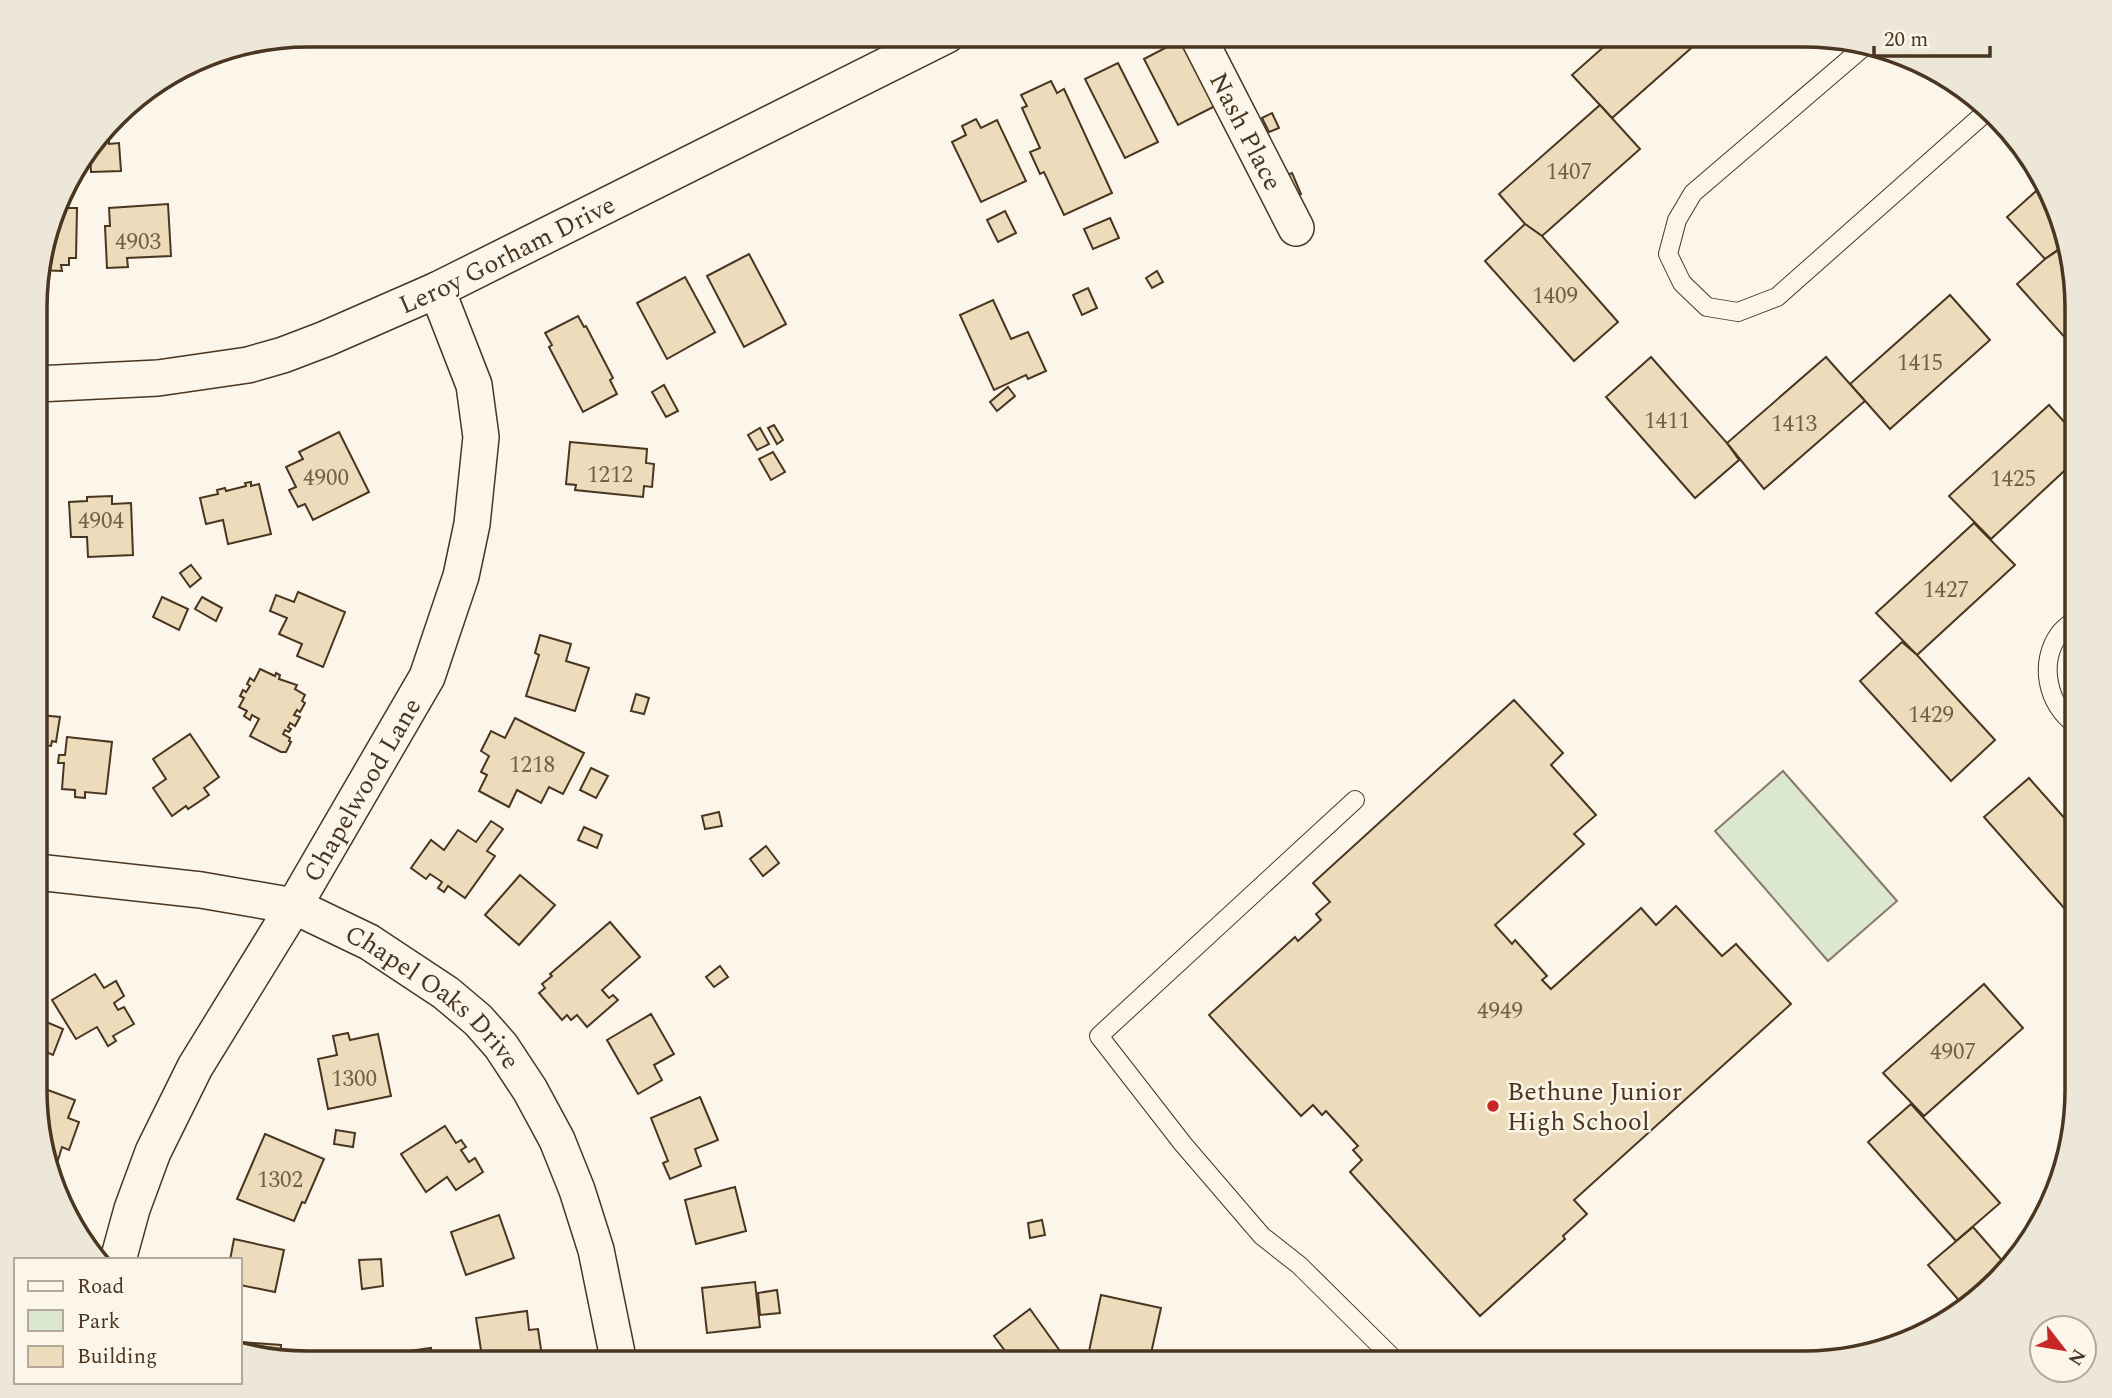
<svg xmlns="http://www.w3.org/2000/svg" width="2112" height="1398" font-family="Spectral,serif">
<rect width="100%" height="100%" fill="#fbf6e9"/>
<!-- green -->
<polygon fill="#dce7d0" stroke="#887966" stroke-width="2" points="1783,771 1897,901 1828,961 1715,831"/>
<!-- building -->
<g fill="#ecdcbc" stroke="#4a3520" stroke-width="2">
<polygon points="1617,35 1706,35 1612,118 1572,75"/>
<polygon points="1186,37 1221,103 1178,125 1144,59"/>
<polygon points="1118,63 1158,142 1125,158 1085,79"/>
<polygon points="1051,81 1057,93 1064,89 1112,193 1064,215 1044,172 1040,174 1030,152 1040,148 1022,108 1027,106 1021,95"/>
<polygon points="1600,105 1640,149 1542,236 1525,224 1499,194"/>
<polygon points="1272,113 1279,128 1269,132 1262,118"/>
<polygon points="976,119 981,128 997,120 1026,181 981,202 952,142 966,135 962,126"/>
<polygon points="109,135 109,144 119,143 121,171 91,172 90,152 103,136"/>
<polygon points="1292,173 1301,194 1285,201 1276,179"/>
<polygon points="2044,184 2063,246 2045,259 2007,217"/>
<polygon points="168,204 171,256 127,258 128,267 107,268 105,226 110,226 109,208"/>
<polygon points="57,208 77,208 76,258 69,258 69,265 61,265 62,271 38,270"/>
<polygon points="1005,211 1016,233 998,242 987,220"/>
<polygon points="1110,218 1119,238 1093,249 1084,229"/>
<polygon points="1525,224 1542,236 1618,322 1574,361 1485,261"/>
<polygon points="2063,247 2076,290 2076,350 2017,284 2045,259"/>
<polygon points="749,254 786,324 744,347 707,276"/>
<polygon points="1157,271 1163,282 1152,288 1146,278"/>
<polygon points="685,277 715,332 667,359 637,303"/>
<polygon points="1088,288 1097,308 1082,315 1073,295"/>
<polygon points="1950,295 1990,340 1890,429 1850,384"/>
<polygon points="993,300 1011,339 1028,332 1046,371 1028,379 1026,375 994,390 960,315"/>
<polygon points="578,316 584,327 586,326 613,378 610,380 617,394 583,412 549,347 552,345 545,333"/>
<polygon points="1651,357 1727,443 1739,460 1695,498 1606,397"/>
<polygon points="1826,357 1865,401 1764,489 1727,443"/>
<polygon points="664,385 678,411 666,417 652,392"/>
<polygon points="1008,387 1015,396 997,411 990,402"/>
<polygon points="2049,405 2076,435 2076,460 1991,539 1949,496"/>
<polygon points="774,425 783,440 777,444 768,428"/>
<polygon points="760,428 769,444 757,450 748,435"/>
<polygon points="339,432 369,492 313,520 305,504 298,507 289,490 296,487 286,467 303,459 299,452"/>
<polygon points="570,442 647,449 646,463 654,464 652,487 644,486 643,497 575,490 576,485 566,484"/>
<polygon points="773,452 785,472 771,480 759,459"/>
<polygon points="251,482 251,486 259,484 271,534 228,544 223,520 206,524 200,498 218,494 217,490 225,488 226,491 246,486 245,483"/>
<polygon points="112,496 112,504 131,503 133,555 88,557 87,537 71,537 69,502 87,501 87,497"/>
<polygon points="37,506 41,506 45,557 37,558"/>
<polygon points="1974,523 2015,565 1917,655 1876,613"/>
<polygon points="191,565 201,578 190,587 180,573"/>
<polygon points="298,592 345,612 323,667 297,656 302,644 279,634 287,618 270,611 276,595 294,602"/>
<polygon points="162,597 188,609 179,630 153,617"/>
<polygon points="202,597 222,608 216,621 195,609"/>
<polygon points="540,635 571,644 566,661 589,668 575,711 526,696 539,655 535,653"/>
<polygon points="1902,642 1917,655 1995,740 1951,781 1860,681"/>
<polygon points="260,669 275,676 276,673 280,675 279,679 297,685 295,689 305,695 302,701 305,703 300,712 297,710 294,715 300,717 295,726 290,723 288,727 291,729 289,732 285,730 283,734 290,738 289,741 291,742 286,752 281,752 250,736 259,719 252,715 250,720 244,716 247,711 239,707 244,698 240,696 243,690 246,692 250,686 247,684 250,678 254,681"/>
<polygon points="636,694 649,698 644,714 631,711"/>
<polygon points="1514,700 1563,753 1551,765 1596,815 1574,834 1584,844 1495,925 1512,944 1515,940 1547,976 1542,980 1551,989 1641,908 1656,925 1676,906 1722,956 1736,944 1791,1004 1574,1200 1587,1214 1563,1236 1565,1239 1480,1316 1350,1172 1362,1160 1353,1150 1358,1146 1326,1111 1322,1115 1313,1105 1301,1116 1209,1015 1295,937 1298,941 1321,920 1316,914 1330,902 1313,883"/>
<polygon points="40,715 60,717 56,742 52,741 51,746 42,745 43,740 37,739"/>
<polygon points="515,718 584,753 563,794 549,787 541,803 517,790 509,807 479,791 487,775 481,772 489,756 481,751 491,731 505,738"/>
<polygon points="190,734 219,777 204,788 209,795 188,809 186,806 172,816 153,788 166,779 153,759"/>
<polygon points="67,737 112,742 106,794 85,792 85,798 75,797 75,790 62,789 64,763 58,763 59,755 65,755"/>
<polygon points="591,768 608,776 596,798 580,790"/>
<polygon points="2029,778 2076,831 2076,913 2072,917 1984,817"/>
<polygon points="719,812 722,826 705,829 702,816"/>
<polygon points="491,821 503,829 487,851 495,856 465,898 448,886 444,892 438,888 442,882 430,874 426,879 411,868 431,840 444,850 458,830 476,842"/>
<polygon points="584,827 602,835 597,848 578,840"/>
<polygon points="766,846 779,863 763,876 750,859"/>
<polygon points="520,875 555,905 519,945 485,915"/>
<polygon points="610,922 640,957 602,990 609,998 613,995 618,1000 587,1027 577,1015 571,1020 567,1015 562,1020 539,993 545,988 542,984 552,976 550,974"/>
<polygon points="720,966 728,977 714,987 706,977"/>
<polygon points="95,974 104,988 116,981 124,996 114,1003 118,1010 124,1007 134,1024 113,1036 116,1041 108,1046 97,1027 76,1039 52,1000"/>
<polygon points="1984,984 2023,1028 1924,1116 1883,1073"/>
<polygon points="651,1014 674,1054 654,1065 662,1080 638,1094 607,1040"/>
<polygon points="37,1018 63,1029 53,1055 37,1048"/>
<polygon points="348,1033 350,1040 378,1034 391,1096 328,1109 318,1059 337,1055 333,1036"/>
<polygon points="37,1086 75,1100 68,1118 79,1122 69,1150 62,1147 58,1160 48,1156 37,1125"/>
<polygon points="700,1097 718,1140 695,1149 701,1166 670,1179 663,1163 668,1161 651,1118"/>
<polygon points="1911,1104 2000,1203 1956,1241 1868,1142"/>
<polygon points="445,1126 456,1143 461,1140 466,1147 461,1150 469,1162 475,1158 483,1172 456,1190 447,1177 426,1192 401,1154"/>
<polygon points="336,1130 355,1133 353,1147 334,1144"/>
<polygon points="265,1134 324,1159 305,1203 302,1202 294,1221 237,1199"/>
<polygon points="735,1187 746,1231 696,1244 685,1200"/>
<polygon points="499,1215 514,1258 466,1275 451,1232"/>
<polygon points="1042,1220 1045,1235 1030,1238 1028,1223"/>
<polygon points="1973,1227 2006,1265 1963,1305 1928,1265"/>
<polygon points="234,1239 284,1250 275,1292 240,1285 240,1260 230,1260"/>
<polygon points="381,1259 383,1286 362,1289 359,1260"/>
<polygon points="755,1282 760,1327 707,1333 702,1288"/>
<polygon points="777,1290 780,1313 760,1315 758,1293"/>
<polygon points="1101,1295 1161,1308 1150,1358 1146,1358 1145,1363 1103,1363 1104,1360 1088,1356"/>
<polygon points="1030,1309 1060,1351 1044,1363 997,1363 1008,1355 994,1336"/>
<polygon points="527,1311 529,1330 538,1329 543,1363 507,1363 506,1359 483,1363 476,1318"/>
<polygon points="240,1342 281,1345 280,1359 240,1352"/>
<polygon points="431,1348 433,1363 395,1363 394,1353"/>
<polygon points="828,1356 829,1363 815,1363 814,1359"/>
</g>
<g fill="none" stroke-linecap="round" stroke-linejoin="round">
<defs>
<g id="lane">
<polyline points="1866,45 1693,193 1677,220 1668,254 1682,283 1707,307 1738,312 1777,297 1985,113"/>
<path d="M 2076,619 C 2071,623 2064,628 2060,633 C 2038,662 2047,705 2076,725"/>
<polyline points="1355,800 1099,1036 1183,1144 1262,1236 1299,1265 1398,1363"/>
</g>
<g id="street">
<path id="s1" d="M 1197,35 L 1296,228"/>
<path id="s2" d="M 37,384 L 158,378 L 248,365 L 283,355 L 325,339 L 437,290 L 947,35"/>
<path id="s3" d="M 37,872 L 201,890 L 294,906 L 369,942 L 446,993 L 478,1020 L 501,1046 L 530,1090 L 557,1140 L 577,1190 L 596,1250 L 619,1363"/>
<path id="s4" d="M 118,1260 L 132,1209 L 153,1152 L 195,1067 L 294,906 L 427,677 L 461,576 L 472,524 L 481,437 L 474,385 L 437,290"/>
</g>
</defs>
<!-- lane casing -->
<use href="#lane" stroke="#4a3520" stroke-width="20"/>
<!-- street casing -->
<use href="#street" stroke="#4a3520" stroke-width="38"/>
<!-- lane -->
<use href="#lane" stroke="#fbf6e9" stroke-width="18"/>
<!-- street -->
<use href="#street" stroke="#fbf6e9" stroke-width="35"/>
</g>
<!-- markers -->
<circle fill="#c62828" stroke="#fbf6e9" stroke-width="2.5" cx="1493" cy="1106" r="7"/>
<g text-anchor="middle" stroke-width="5" stroke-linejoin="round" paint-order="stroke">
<!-- number labels -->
<g font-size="23" fill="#725f47">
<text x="1569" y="179">1407</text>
<text x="138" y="249">4903</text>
<text x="1555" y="303">1409</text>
<text x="1920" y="370">1415</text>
<text x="1667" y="428">1411</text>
<text x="1794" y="431">1413</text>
<text x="610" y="482">1212</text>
<text x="326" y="485">4900</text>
<text x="2013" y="486">1425</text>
<text x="101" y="528">4904</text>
<text x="1946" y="597">1427</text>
<text x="1931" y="722">1429</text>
<text x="532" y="772">1218</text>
<text x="1500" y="1018">4949</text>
<text x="1953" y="1059">4907</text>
<text x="354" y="1086">1300</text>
<text x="280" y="1187">1302</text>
</g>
<!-- street labels -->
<g font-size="26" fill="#4a3520" stroke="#fbf6e9">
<text dy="9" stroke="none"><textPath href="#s1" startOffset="108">Nash Place</textPath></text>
<text dy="9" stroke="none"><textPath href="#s2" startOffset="494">Leroy Gorham Drive</textPath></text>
<text dy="9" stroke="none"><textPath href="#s4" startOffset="532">Chapelwood Lane</textPath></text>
<text dy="9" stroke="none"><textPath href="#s3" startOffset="427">Chapel Oaks Drive</textPath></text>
</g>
<!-- poi labels -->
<g font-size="26" fill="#4a3520" stroke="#fbf6e9" text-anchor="start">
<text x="1507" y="1100">Bethune Junior<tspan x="1507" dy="30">High School</tspan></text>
</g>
</g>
<!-- crop -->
<path d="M0 0H2112V1398H0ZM308 47H1804A261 261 0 0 1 2065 308V1090A261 261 0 0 1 1804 1351H308A261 261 0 0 1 47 1090V308A261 261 0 0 1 308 47Z" fill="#ede7d9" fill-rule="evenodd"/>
<path fill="none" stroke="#4a3520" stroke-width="3.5" d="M308 47H1804A261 261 0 0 1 2065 308V1090A261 261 0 0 1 1804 1351H308A261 261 0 0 1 47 1090V308A261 261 0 0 1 308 47Z"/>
<!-- legend -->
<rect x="14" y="1258" width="228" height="126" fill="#fbf6e9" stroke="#b4a999" stroke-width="2"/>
<rect x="28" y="1281" width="35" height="10" fill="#fbf6e9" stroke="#b4a999" stroke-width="2"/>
<text x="77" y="1293" font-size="21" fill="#4a3520">Road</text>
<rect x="28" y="1310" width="35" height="21" fill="#dce7d0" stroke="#b4a999" stroke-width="2"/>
<text x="77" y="1328" font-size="21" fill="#4a3520">Park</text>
<rect x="28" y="1346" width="35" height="21" fill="#ecdcbc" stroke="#b4a999" stroke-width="2"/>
<text x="77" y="1363" font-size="21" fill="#4a3520">Building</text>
<!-- north arrow -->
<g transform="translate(2063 1349) rotate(121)"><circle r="33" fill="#fbf6e9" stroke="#b4a999" stroke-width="2"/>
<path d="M0-5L12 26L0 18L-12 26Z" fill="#c62828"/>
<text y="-10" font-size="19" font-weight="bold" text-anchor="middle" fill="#4a3520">N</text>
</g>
<!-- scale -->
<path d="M1874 46v10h116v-10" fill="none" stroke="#4a3520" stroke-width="3.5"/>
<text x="1884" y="46" font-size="21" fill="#4a3520" stroke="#fbf6e9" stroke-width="5" paint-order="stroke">20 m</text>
</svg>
